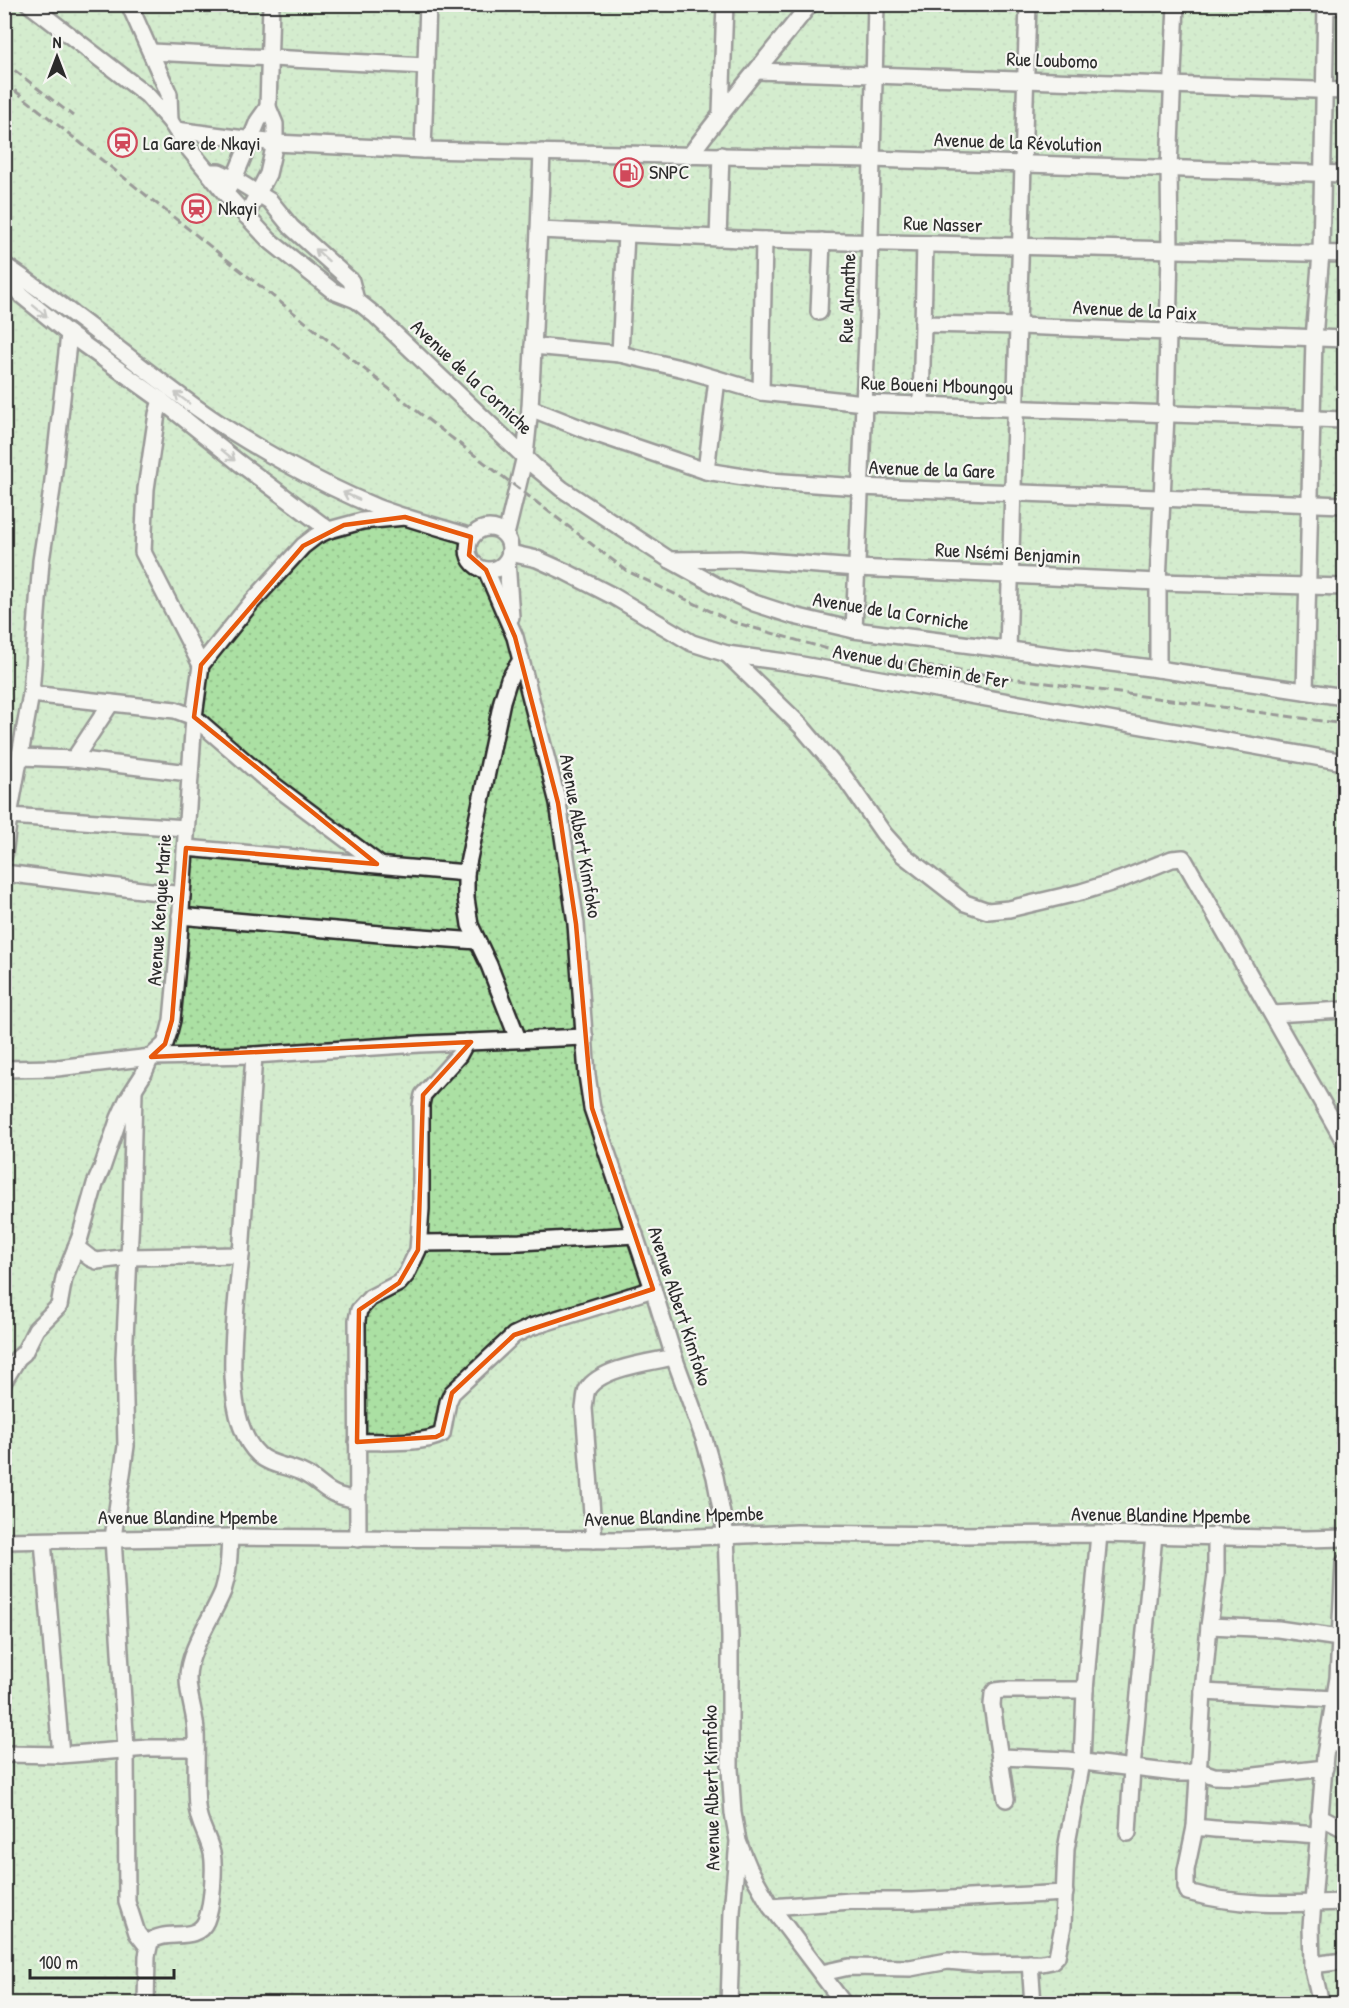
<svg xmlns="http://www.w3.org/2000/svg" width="1349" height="2008" font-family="'Patrick Hand',sans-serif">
<defs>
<pattern id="grass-dots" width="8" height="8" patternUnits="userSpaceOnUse" patternTransform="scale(1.5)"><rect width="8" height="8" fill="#abe0a3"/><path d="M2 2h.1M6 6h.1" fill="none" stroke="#93c08c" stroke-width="1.8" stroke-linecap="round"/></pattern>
</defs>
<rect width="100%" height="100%" fill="#f6f6f2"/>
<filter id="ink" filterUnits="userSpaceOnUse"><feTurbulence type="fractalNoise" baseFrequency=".0167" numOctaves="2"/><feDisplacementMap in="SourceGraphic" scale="12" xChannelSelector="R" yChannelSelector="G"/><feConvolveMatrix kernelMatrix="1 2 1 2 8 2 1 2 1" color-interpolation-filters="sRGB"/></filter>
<g filter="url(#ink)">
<!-- grass -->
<rect fill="url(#grass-dots)" stroke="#6b8667" stroke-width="1.5" x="5" y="5" width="1339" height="1998"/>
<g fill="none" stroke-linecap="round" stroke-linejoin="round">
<defs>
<g id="minor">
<polyline points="29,4 147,95 170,121 189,149 225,193 269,240 333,291 356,300 376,316 534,466 562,489 670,560 719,587 754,603 794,616 854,630 1158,669 1344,697"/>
<polyline points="129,4 169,94 170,121"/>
<polyline points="1314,4 1344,7"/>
<polyline points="152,52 426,66"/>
<polyline points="757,71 1344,91"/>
<polyline points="721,112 725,4"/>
<polyline points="176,130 275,143 423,150 871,159 1344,174"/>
<polyline points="423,150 428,4"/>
<path d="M 690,155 C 728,103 770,55 810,4"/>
<polyline points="208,172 219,172 234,179 270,201 291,227 351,281 356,300"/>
<polyline points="229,187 234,179 258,121 268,107"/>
<polyline points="246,216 268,174 275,143 275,124 268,107 271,4"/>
<polyline points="539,230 764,240 1344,254"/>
<polyline points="718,238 721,155"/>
<path d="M 4,265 C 70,308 130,360 194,406 C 247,444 316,482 376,507 C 407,519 440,527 471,537"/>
<polyline points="4,266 10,281 21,295 69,334 161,400 238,462 329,530"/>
<polyline points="819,312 822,241"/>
<polyline points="923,324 1020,326 1344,339"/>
<polyline points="533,346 620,354 684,369 761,392 864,403 1344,420"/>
<polyline points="620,354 626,234"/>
<polyline points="761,392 764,240"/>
<polyline points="161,400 157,414 146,489 143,552 201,665"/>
<polyline points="921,405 925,244"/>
<polyline points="530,408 588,431 706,471 769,481 859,487 1344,505"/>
<polyline points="706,471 717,379"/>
<circle cx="489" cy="549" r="21"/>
<polyline points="506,535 525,456 530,408 539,230 542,152"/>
<polyline points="510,553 537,559 566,572 613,596 692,643 727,654 785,662 1344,762"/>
<polyline points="670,560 740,559 857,568 1158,582 1344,587"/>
<polyline points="507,561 511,617"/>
<polyline points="486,570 515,637 558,803 576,924 587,1075 592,1108 653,1289 674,1357 704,1439 715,1477 726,1535 730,1637 730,1769 733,1813 738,1841 732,1912 729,2004"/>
<polyline points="854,630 868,315 876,4"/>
<polyline points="1008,649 1028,4"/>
<polyline points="727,654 801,726 845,778 884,834 902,854 965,903 988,911 1009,909 1081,892 1120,880 1172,859 1183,858 1344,1141"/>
<polyline points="1158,669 1158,582 1166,415 1170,251 1169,168 1176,4"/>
<polyline points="1305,691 1314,338 1321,253 1326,4"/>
<polyline points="31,694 175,710 194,717 263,777 379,864"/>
<polyline points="21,757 74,759 189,773"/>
<polyline points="74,759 111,703"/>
<polyline points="9,816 186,828"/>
<polyline points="186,848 466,873"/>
<polyline points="4,855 9,816 31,694 41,561 52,489 69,334"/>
<polyline points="4,873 182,895"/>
<polyline points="180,916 380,934 477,941"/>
<polyline points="1273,1014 1344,1010"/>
<polyline points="518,1039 489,965 470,925 466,898 466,873 502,701 509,679 521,660"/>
<polyline points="4,1069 57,1068 151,1057 254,1055 420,1044 585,1037"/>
<polyline points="134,1091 131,1216 124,1358 126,1446 113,1538 126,1749 127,1902 137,1933 148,1947"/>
<polyline points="420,1243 520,1242 635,1235"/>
<polyline points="76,1247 90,1258 97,1261 129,1257 241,1255 254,1055"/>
<path d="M 241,1255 C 237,1306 217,1417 259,1455 C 271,1466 291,1466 305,1474 C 315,1479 322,1487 331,1492 C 339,1497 349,1498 357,1500"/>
<polyline points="4,1381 18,1358 24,1353 36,1329 59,1306 64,1278 80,1237 95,1184 102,1168 119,1118 127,1100 143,1075 151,1057 165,1044 169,1032 172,1020 178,955 194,717 201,665 251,603 303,546 316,536 329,530 362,521 405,517"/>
<path d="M 357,1442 C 381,1441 422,1445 442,1434 L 448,1402 L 452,1393 L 514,1335 L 531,1327 L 653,1289"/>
<path d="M 1216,1535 L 1216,1575 L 1209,1626 L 1203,1692 L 1195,1827 L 1186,1870 L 1186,1887 L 1188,1892 C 1238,1907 1293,1904 1344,1902"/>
<polyline points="358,1539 357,1320 359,1310 370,1298 399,1283 406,1275 418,1250 421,1209 421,1105 423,1095 459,1055 466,1042"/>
<path d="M 594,1540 L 584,1408 C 585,1403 585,1395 587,1390 C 599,1368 651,1362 674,1357"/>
<polyline points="4,1541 230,1537 622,1540 797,1533 951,1535 1099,1534 1306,1539 1344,1538"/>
<polyline points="43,1541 61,1755"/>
<polyline points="1209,1626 1278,1629 1339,1638"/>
<polyline points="1203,1692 1335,1699"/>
<polyline points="1327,1744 1344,1744"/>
<polyline points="4,1754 61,1755 148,1748 196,1748"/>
<polyline points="1001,1757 1067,1760 1175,1773 1189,1773 1197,1770 1214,1776 1246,1777 1325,1768"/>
<polyline points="1006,1799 992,1705 993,1694 995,1691 1003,1690 1085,1690"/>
<polyline points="1319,1816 1344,1829"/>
<path d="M 1195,1827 C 1235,1832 1276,1831 1317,1835"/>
<polyline points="1128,1833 1132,1768 1154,1535"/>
<polyline points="739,1844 749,1868 771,1907 844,2004"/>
<polyline points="771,1907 851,1901 913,1901 1065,1893"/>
<polyline points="1030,1963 1033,2004"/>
<polyline points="1312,1965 1344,1961"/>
<polyline points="822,1973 849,1967 910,1968 948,1961 981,1964 1042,1963 1052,1961 1057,1956 1063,1926 1066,1849 1082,1762 1085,1690 1099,1534"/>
<path d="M 146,2004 L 147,1956 L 150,1942 C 165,1928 196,1944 206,1921 C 212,1907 215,1868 212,1853 C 208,1836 198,1823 197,1806 C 195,1782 197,1756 196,1733 C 196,1715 188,1697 188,1679 C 187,1652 213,1616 223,1591 C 229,1573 229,1555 230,1537"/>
<polyline points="1321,2004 1312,1965 1311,1927 1325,1755 1338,1678 1344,1563"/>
</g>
</defs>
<!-- minor casing -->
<use href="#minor" stroke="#2b2b2b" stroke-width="20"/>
<!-- minor -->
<use href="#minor" stroke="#f6f6f2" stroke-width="15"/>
<!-- rail -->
<g stroke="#2b2b2b" stroke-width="3" stroke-dasharray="9 4.5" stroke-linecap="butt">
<polyline points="4,62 73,116"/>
<polyline points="4,82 427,419 627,571 733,622 852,656 1344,724"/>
</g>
</g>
<!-- one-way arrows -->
<defs><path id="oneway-shaft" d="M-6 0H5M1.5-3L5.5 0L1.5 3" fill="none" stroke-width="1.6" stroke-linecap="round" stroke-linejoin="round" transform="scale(1.5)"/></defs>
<g stroke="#90908e">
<use href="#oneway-shaft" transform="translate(322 255) rotate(-138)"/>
<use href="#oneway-shaft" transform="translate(40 311) rotate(39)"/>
<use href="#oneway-shaft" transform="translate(182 398) rotate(-143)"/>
<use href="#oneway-shaft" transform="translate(228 455) rotate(39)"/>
<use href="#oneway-shaft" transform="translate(351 496) rotate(-156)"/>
</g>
</g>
<!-- marked area -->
<path d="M0 0H1349V2008H0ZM 405,517 L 471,537 L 469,555 L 486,570 L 515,637 L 558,803 L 576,924 L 592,1108 L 653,1289 L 514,1335 L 452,1393 L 442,1434 L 436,1437 L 357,1442 L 359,1310 L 399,1283 L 418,1250 L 423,1095 L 471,1042 L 151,1057 L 165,1044 L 172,1020 L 186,848 L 377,864 L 194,717 L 201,665 L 303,546 L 344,525 Z" fill="#f6f6f2" fill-opacity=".55" fill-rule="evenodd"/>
<path fill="none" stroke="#e8590c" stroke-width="4.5" stroke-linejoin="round" d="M 405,517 L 471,537 L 469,555 L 486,570 L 515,637 L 558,803 L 576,924 L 592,1108 L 653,1289 L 514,1335 L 452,1393 L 442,1434 L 436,1437 L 357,1442 L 359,1310 L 399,1283 L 418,1250 L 423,1095 L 471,1042 L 151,1057 L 165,1044 L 172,1020 L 186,848 L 377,864 L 194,717 L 201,665 L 303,546 L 344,525 Z"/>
<!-- icons -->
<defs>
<symbol id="station-ring" viewBox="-11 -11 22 22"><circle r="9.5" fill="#f6f6f2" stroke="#d1495b" stroke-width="1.5"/><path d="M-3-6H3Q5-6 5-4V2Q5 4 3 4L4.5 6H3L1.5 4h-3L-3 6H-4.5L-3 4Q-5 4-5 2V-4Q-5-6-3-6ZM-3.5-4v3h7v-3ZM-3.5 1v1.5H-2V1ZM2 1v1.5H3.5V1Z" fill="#d1495b"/></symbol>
<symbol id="fuel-ring" viewBox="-11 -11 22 22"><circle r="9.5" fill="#f6f6f2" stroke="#d1495b" stroke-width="1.5"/><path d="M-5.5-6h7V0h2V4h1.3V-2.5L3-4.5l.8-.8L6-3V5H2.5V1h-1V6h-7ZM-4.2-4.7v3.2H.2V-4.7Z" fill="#d1495b"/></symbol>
</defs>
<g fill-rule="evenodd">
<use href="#station-ring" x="106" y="126" width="33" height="33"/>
<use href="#fuel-ring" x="612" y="156" width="33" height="33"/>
<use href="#station-ring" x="180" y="192" width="33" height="33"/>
</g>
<g text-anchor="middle" stroke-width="4.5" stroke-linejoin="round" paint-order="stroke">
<!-- street labels -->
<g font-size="20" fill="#2b2b2b" stroke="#f6f6f2">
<text transform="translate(1052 60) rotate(2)" y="7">Rue Loubomo</text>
<text transform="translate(1018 142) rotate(2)" y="7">Avenue de la Révolution</text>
<text transform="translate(943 224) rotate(2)" y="7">Rue Nasser</text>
<text transform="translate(847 298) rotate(-88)" y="7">Rue Almathe</text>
<text transform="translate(1135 310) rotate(3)" y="7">Avenue de la Paix</text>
<text transform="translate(472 377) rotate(43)" y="7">Avenue de la Corniche</text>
<text transform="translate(937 385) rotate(2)" y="7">Rue Boueni Mboungou</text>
<text transform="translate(932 469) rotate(2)" y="7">Avenue de la Gare</text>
<text transform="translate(1008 553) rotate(3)" y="7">Rue Nsémi Benjamin</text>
<text transform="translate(891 611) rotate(9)" y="7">Avenue de la Corniche</text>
<text transform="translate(921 666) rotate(10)" y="7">Avenue du Chemin de Fer</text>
<text transform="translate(581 836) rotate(80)" y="7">Avenue Albert Kimfoko</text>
<text transform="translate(159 910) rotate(-86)" y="7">Avenue Kengue Marie</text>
<text transform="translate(680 1306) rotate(72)" y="7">Avenue Albert Kimfoko</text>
<text transform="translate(1161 1515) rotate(1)" y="7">Avenue Blandine Mpembe</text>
<text transform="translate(674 1516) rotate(-2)" y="7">Avenue Blandine Mpembe</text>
<text x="188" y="1524">Avenue Blandine Mpembe</text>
<text transform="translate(711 1788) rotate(-91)" y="7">Avenue Albert Kimfoko</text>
</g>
<!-- poi labels -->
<g font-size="20" fill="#2b2b2b" stroke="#f6f6f2" text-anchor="start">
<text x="143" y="150">La Gare de Nkayi</text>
<text x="649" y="179">SNPC</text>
<text x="218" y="215">Nkayi</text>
</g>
</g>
<!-- margin -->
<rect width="1349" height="2008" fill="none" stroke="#f6f6f2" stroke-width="24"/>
<rect x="12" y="12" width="1325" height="1984" fill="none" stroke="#2b2b2b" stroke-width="2" filter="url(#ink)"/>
<!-- north arrow -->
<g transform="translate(57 57)" stroke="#f6f6f2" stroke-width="4.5" paint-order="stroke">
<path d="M0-4.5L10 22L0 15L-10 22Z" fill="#2b2b2b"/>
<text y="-9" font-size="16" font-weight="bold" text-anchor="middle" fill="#2b2b2b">N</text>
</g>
<!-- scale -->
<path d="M30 1969v9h144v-9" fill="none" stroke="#2b2b2b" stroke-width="3"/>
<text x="39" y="1969" font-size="18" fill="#2b2b2b" stroke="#f6f6f2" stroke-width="4.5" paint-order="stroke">100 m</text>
</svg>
